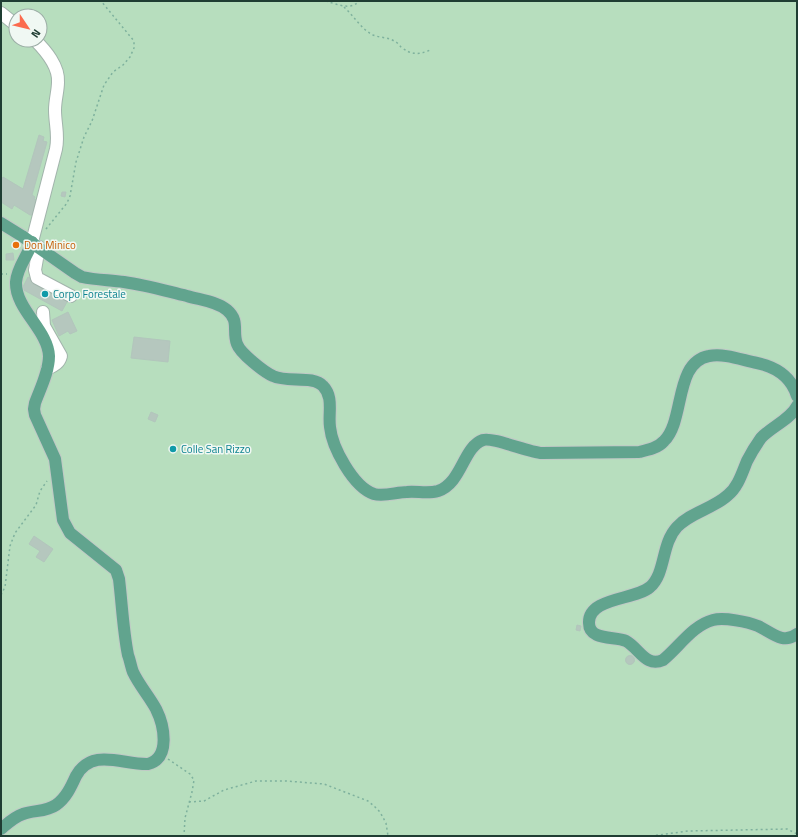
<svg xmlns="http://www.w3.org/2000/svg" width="798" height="837" font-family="'Titillium Web',sans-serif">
<rect width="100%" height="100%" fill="#dfece5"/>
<!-- green -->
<path fill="#b7debe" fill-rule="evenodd" d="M 1,1 L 797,1 L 797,836 L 1,836 ZM 16,16 L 40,16 L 40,40 L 16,40 Z"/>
<!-- building -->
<g fill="#b5c7be" stroke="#b2c6bc">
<polygon points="39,135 44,137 43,141 47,142 32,195 35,197 34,199 36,200 35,212 33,215 30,215 14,205 12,209 1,202 1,180 3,177 23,189"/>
<polygon points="62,192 66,192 65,197 61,196"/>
<polygon points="13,253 14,260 6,260 6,254"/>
<polygon points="28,277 68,300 62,311 22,289"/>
<polygon points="68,312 77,331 70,334 68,331 59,336 52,320"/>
<polygon points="134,337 170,341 168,362 131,358"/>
<polygon points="151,412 158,415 155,422 148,419"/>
<polygon points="34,536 53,549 44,562 36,557 40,551 29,544"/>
<polygon points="577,625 581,626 580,631 576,630"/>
<circle cx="630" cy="660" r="4.5"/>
</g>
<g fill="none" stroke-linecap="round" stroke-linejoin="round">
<defs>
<g id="minor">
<polyline points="1,13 16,25"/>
<path d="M 32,242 L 56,149 C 59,135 55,124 55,110 C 55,100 58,91 58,82 C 59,66 46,51 35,40"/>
<polyline points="39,247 35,270 37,278 71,296"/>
<path d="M 43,312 L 44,326 L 61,356 C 59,364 53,366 47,369"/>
</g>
<g id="major">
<path d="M 1,223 L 22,236 L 75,273 L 82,277 C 96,280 110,280 124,282 C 146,285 166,291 187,296 C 200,300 216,301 227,310 C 240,321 232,331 237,344 C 240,353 264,372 273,376 C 287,383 313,375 323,386 C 334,397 328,413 330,427 C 332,447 353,487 374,494 C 384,497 397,492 407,492 C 417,491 428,494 438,491 C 462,483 463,447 483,440 C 493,437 528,452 542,453 L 639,452 C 648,450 658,448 664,441 C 685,421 674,362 709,356 C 724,353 742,360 757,363 C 776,367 791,376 797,396"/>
<path d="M 797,406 C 791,419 771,427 761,438 C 756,445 751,453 747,461 C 742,473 738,487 728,495 C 713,509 691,512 677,527 C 661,544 666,573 650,587 C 636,600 588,597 589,623 C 589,641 615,636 626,641 C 639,648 646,668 663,660 C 679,647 693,625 713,620 C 724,617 748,622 758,626 C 771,632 783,645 797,634"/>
<path d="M 1,829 C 8,823 14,817 23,814 C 34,810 46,812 56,805 C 66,798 71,787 76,776 C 92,747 123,765 148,764 C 171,758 164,725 156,709 C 149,696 139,685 133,672 C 131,667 130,660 128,655 C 123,630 122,604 119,579 L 116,570 L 70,533 L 63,520 L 55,459 L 35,415 L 34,409 L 35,403 C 40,389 49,372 49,356 C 48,330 15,309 16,282 C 17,267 28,256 32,242"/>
</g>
</defs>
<!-- minor casing -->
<use href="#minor" stroke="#a2b4ac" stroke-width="14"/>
<!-- major casing -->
<use href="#major" stroke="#c0c9c6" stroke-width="14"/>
<!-- path -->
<g stroke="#7eb19d" stroke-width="1.5" stroke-dasharray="2 3" stroke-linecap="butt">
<path d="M 326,1 C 336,4 351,11 359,1"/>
<path d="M 344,7 C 354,16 361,29 373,35 C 380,38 388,37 394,41 C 397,42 399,45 401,47 C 411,55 419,55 430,50"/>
<polyline points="46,229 67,203 70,196 76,162 84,137 92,121 104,85 113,72 123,65 130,57 134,48 134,41 101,1"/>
<polyline points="1,274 7,274"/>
<polyline points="1,595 5,587 10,546 15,533 36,505 40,491 47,481"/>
<polyline points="168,759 190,774 194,780 192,792 185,818 184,836"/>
<polyline points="189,802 204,801 224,790 256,781 286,781 324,784 368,801 374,806 380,812 386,823 388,836"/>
<polyline points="651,836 688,831 787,829 797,834"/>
</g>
<!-- minor -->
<use href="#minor" stroke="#fff" stroke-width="12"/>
<!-- major -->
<use href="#major" stroke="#61a48e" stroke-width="12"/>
</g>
<!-- markers -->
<circle fill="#e8710a" stroke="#f0f8f3" stroke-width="1.5" cx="16" cy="245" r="4"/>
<g fill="#0f9aa8" stroke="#f0f8f3" stroke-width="1.5">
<circle cx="45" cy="294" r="4"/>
<circle cx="173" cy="449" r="4"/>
</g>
<g text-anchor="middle" stroke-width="3" stroke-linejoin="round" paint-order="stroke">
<!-- food labels -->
<g font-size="11" fill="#c56008" stroke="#f0f8f3" text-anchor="start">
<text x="24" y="249">Don Minico</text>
</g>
<!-- culture labels -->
<g font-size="11" fill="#0d838f" stroke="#f0f8f3" text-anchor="start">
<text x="53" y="298">Corpo Forestale</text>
<text x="181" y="453">Colle San Rizzo</text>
</g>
</g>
<!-- border -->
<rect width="798" height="837" fill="none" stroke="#1f3d33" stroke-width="4"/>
<!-- north arrow -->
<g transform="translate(28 28) rotate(125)"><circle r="19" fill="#f0f8f3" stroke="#9cada6"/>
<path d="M0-3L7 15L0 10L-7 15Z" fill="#fb6b4e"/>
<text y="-6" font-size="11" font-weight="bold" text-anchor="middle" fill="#1f3d33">N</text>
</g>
</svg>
